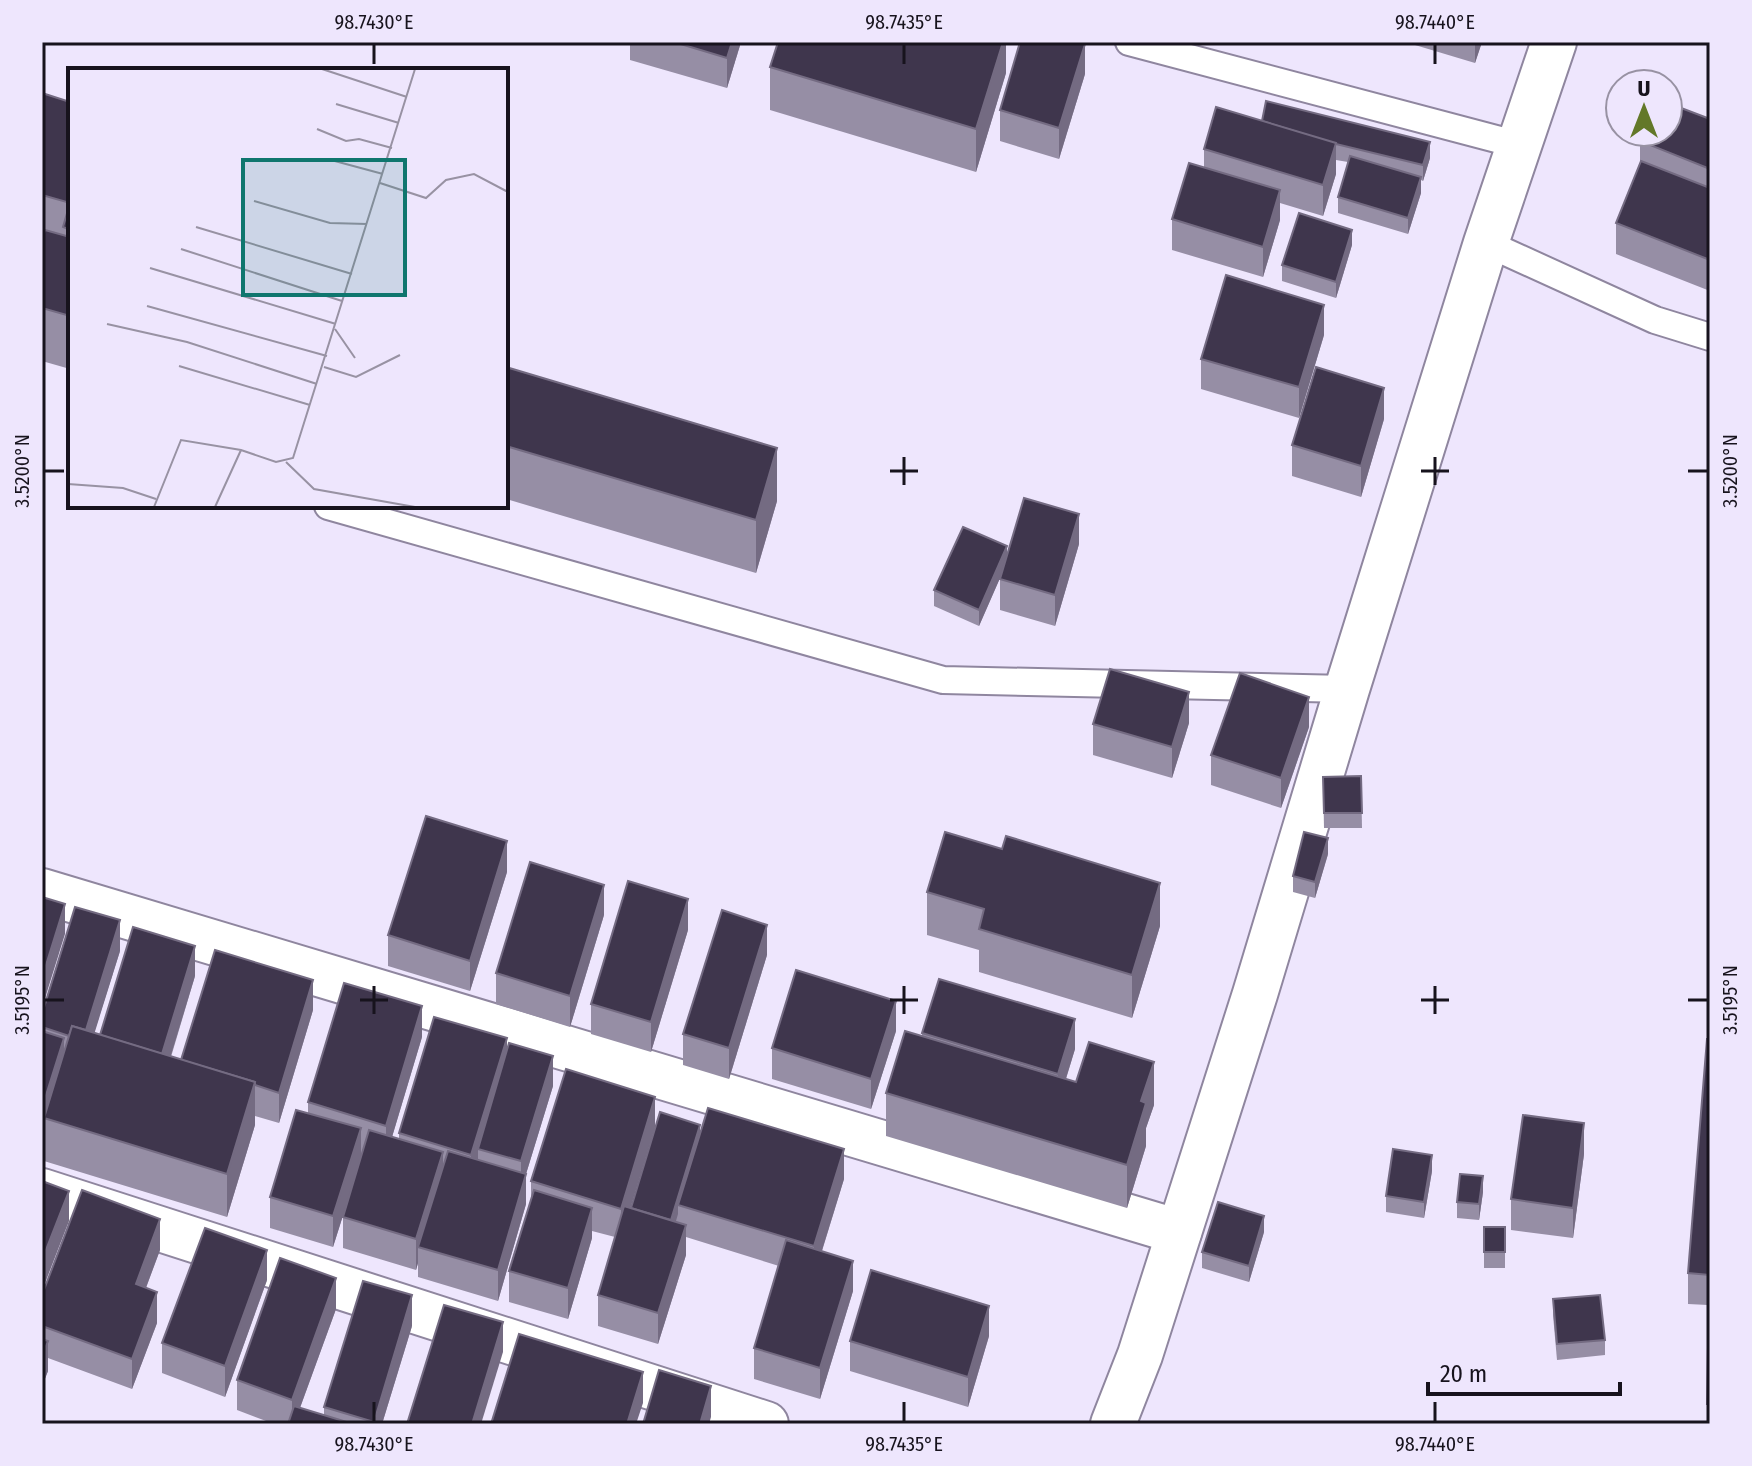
<svg xmlns="http://www.w3.org/2000/svg" width="1752" height="1466" font-family="'Fira Sans Condensed',sans-serif">
<rect width="100%" height="100%" fill="#eee6fd"/>
<g fill="none" stroke-linecap="round" stroke-linejoin="round">
<defs>
<g id="service">
<polyline points="1129,42 1519,145"/>
<polyline points="1486,243 1655,320 1710,337"/>
<polyline points="328,506 943,680 1347,689"/>
</g>
<g id="minor">
<polyline points="42,891 1179,1232"/>
<polyline points="42,1191 766,1424"/>
</g>
<polyline id="secondary" points="1113,1424 1140,1355 1255,994 1347,689 1486,243 1554,42"/>
</defs>
<!-- service casing -->
<use href="#service" stroke="#8f869f" stroke-width="30"/>
<!-- minor casing -->
<use href="#minor" stroke="#8f869f" stroke-width="48"/>
<!-- secondary casing -->
<use href="#secondary" stroke="#8f869f" stroke-width="48"/>
<!-- service -->
<use href="#service" stroke="#fff" stroke-width="26"/>
<!-- minor -->
<use href="#minor" stroke="#fff" stroke-width="44"/>
<!-- secondary -->
<use href="#secondary" stroke="#fff" stroke-width="44"/>
</g>
<!-- wall -->
<g fill="#968ea5">
<polygon points="630,42 741,42 727,88 630,60"/>
<polygon points="1006,42 1006,73 976,172 770,110 770,67"/>
<polygon points="1405,42 1482,42 1475,63"/>
<polygon points="1085,74 1059,159 1000,141 1000,110"/>
<polygon points="42,93 70,102 70,369 42,361"/>
<polygon points="1710,119 1710,291 1616,254 1616,223 1640,164 1640,141"/>
<polygon points="1262,121 1430,158 1423,181 1421,180 1421,193 1408,234 1338,213 1338,197 1348,162 1336,160 1336,174 1323,216 1280,203 1280,220 1263,277 1172,250 1172,219 1204,167 1204,149"/>
<polygon points="1352,245 1336,298 1282,281 1282,265"/>
<polygon points="1324,335 1299,418 1201,389 1201,359"/>
<polygon points="506,367 777,501 756,573 506,499"/>
<polygon points="1384,419 1361,497 1292,476 1292,445"/>
<polygon points="1079,544 1055,626 1000,610 1000,578 979,626 934,606 934,590 1007,555"/>
<polygon points="1189,723 1172,778 1093,755 1093,724"/>
<polygon points="1309,727 1281,808 1211,785 1211,755"/>
<polygon points="1361,776 1362,828 1324,828 1323,777"/>
<polygon points="1328,854 1315,898 1293,892 1293,876"/>
<polygon points="507,872 470,991 388,966 388,935"/>
<polygon points="927,892 1160,926 1132,1018 979,972 979,950 927,935"/>
<polygon points="604,915 570,1027 496,1004 496,973"/>
<polygon points="688,930 651,1052 591,1034 591,1004"/>
<polygon points="120,951 94,1033 100,1035 195,976 171,1057 181,1060 313,1010 279,1123 255,1116 255,1125 227,1217 44,1161 44,1134 42,1139 42,1014"/>
<polygon points="767,955 729,1079 683,1065 683,1034"/>
<polygon points="896,1031 871,1109 772,1079 772,1048"/>
<polygon points="922,1033 1075,1049 1066,1079 1154,1105 1146,1128 1146,1146 1127,1208 886,1136 886,1093 922,1036"/>
<polygon points="422,1037 392,1137 399,1139 399,1133 507,1050 553,1086 526,1174 526,1204 498,1301 418,1277 418,1263 416,1270 343,1248 343,1217 349,1196 333,1247 270,1228 270,1197 308,1113 308,1102"/>
<polygon points="1710,1039 1710,1424 1707,1424 1708,1305 1688,1304 1688,1273"/>
<polygon points="655,1127 630,1208 700,1132 844,1179 822,1251 853,1291 820,1399 754,1379 754,1348 779,1266 686,1237 686,1255 658,1344 598,1326 598,1295 615,1237 592,1231 592,1238 568,1319 509,1302 509,1271 531,1200 531,1181"/>
<polygon points="1584,1154 1573,1238 1511,1230 1511,1199"/>
<polygon points="1432,1171 1424,1218 1386,1212 1386,1196"/>
<polygon points="1483,1192 1479,1220 1457,1218 1457,1202"/>
<rect x="1484" y="1227" width="21" height="41"/>
<polygon points="1264,1232 1249,1282 1202,1268 1202,1252"/>
<polygon points="160,1250 146,1288 157,1323 132,1389 48,1358 48,1371 42,1386 42,1295"/>
<polygon points="267,1280 225,1397 162,1373 162,1343"/>
<polygon points="1553,1299 1605,1340 1605,1355 1557,1360 1553,1315"/>
<polygon points="336,1309 300,1408 324,1415 324,1407 412,1326 382,1424 274,1424 237,1410 237,1380"/>
<polygon points="989,1336 968,1407 850,1371 850,1341"/>
</g>
<!-- shaded-wall -->
<g fill="#746b82">
<polygon points="732,42 741,42 727,88 727,58"/>
<polygon points="1003,42 1006,42 1006,73 976,172 976,129"/>
<polygon points="1475,42 1482,42 1475,63"/>
<polygon points="1085,44 1085,74 1059,159 1059,128"/>
<polygon points="1430,142 1430,158 1423,181 1423,165"/>
<polygon points="1336,143 1336,174 1323,216 1323,185"/>
<polygon points="1421,177 1421,193 1408,234 1408,218"/>
<polygon points="1280,190 1280,220 1263,277 1263,247"/>
<polygon points="1352,230 1352,245 1336,298 1336,282"/>
<polygon points="1324,305 1324,335 1299,418 1299,387"/>
<polygon points="1384,388 1384,419 1361,497 1361,466"/>
<polygon points="777,448 777,501 756,573 756,520"/>
<polygon points="1079,514 1079,544 1055,626 1055,595"/>
<polygon points="1007,546 1007,562 979,626 979,610"/>
<polygon points="1189,692 1189,723 1172,778 1172,747"/>
<polygon points="1309,697 1309,727 1281,808 1281,778"/>
<polygon points="1328,838 1328,854 1315,898 1315,882"/>
<polygon points="507,841 507,872 470,991 470,961"/>
<polygon points="1160,883 1160,926 1132,1018 1132,975"/>
<polygon points="604,885 604,915 570,1027 570,996"/>
<polygon points="688,899 688,930 651,1052 651,1022"/>
<polygon points="65,904 65,934 42,1008 42,978"/>
<polygon points="120,920 120,951 83,1070 83,1040"/>
<polygon points="767,925 767,955 729,1079 729,1048"/>
<polygon points="195,946 195,976 160,1091 160,1061"/>
<polygon points="313,980 313,1010 279,1123 279,1093"/>
<polygon points="896,1001 896,1031 871,1109 871,1079"/>
<polygon points="422,1006 422,1037 386,1157 386,1126"/>
<polygon points="1075,1019 1075,1049 1058,1104 1058,1074"/>
<polygon points="64,1038 64,1068 44,1118 44,1134 42,1139 42,1108"/>
<polygon points="507,1038 507,1068 478,1149 478,1165 471,1185 471,1155"/>
<polygon points="553,1056 553,1086 526,1174 526,1204 498,1301 498,1270 521,1192 521,1161"/>
<polygon points="1154,1062 1154,1105 1146,1128 1146,1146 1127,1208 1127,1165 1141,1101"/>
<polygon points="255,1082 255,1125 227,1217 227,1174"/>
<polygon points="655,1097 655,1127 621,1239 621,1209"/>
<polygon points="1584,1123 1584,1154 1573,1238 1573,1208"/>
<polygon points="700,1125 700,1141 678,1205 678,1214 671,1238 671,1222"/>
<polygon points="361,1128 361,1159 333,1247 333,1216"/>
<polygon points="844,1149 844,1179 814,1276 814,1246"/>
<polygon points="443,1152 443,1182 418,1247 418,1263 416,1270 416,1239"/>
<polygon points="1432,1155 1432,1171 1424,1218 1424,1202"/>
<polygon points="1483,1176 1483,1192 1479,1220 1479,1204"/>
<polygon points="69,1191 69,1221 42,1291 42,1260"/>
<polygon points="592,1208 592,1238 568,1319 568,1288"/>
<polygon points="1264,1216 1264,1232 1249,1282 1249,1266"/>
<polygon points="160,1219 160,1250 136,1314 136,1284"/>
<polygon points="686,1225 686,1255 658,1344 658,1313"/>
<polygon points="267,1250 267,1280 225,1397 225,1366"/>
<polygon points="853,1261 853,1291 820,1399 820,1368"/>
<polygon points="336,1278 336,1309 294,1424 292,1424 292,1400"/>
<polygon points="157,1292 157,1323 132,1389 132,1359"/>
<polygon points="412,1295 412,1326 382,1424 374,1424"/>
<polygon points="989,1306 989,1336 968,1407 968,1377"/>
<polygon points="503,1322 503,1352 481,1424 472,1424"/>
<polygon points="48,1341 48,1371 42,1386 42,1356"/>
<polygon points="643,1372 643,1403 636,1424 627,1424"/>
<polygon points="711,1386 711,1417 709,1424 700,1424"/>
</g>
<!-- building -->
<g fill="#3f364d" stroke="#746b82" stroke-width="2">
<polygon points="674,42 732,42 727,58"/>
<polygon points="778,42 1003,42 976,129 770,67"/>
<polygon points="1020,42 1079,42 1085,44 1059,128 1000,110"/>
<polygon points="42,93 70,102 70,203 42,195"/>
<polygon points="1266,101 1430,142 1423,165 1336,144 1262,121"/>
<polygon points="1668,103 1710,119 1710,169 1640,141 1643,132 1668,132"/>
<polygon points="1216,107 1336,143 1323,185 1204,149"/>
<polygon points="1350,156 1421,177 1408,218 1338,197"/>
<polygon points="1641,161 1710,188 1710,260 1616,223"/>
<polygon points="1189,163 1280,190 1263,247 1172,219"/>
<polygon points="70,203 70,230 63,227"/>
<polygon points="1299,213 1352,230 1336,282 1282,265"/>
<polygon points="45,230 70,237 70,316 42,308 42,239"/>
<polygon points="1226,275 1324,305 1299,387 1201,359"/>
<polygon points="506,367 777,448 756,520 506,446"/>
<polygon points="1316,367 1384,388 1361,466 1292,445"/>
<polygon points="1024,498 1079,514 1055,595 1000,579"/>
<polygon points="963,527 1007,546 979,610 934,590"/>
<polygon points="1110,669 1189,692 1172,747 1093,724"/>
<polygon points="1240,673 1309,697 1281,778 1211,755"/>
<polygon points="1361,776 1362,813 1324,813 1323,777"/>
<polygon points="426,816 507,841 470,961 388,935"/>
<polygon points="945,832 1002,849 1006,836 1160,883 1132,975 979,929 984,909 927,892"/>
<polygon points="1304,832 1328,838 1315,882 1293,876"/>
<polygon points="530,862 604,885 570,996 496,973"/>
<polygon points="628,881 688,899 651,1022 591,1004"/>
<polygon points="42,897 65,904 42,978"/>
<polygon points="75,907 120,920 86,1030 72,1026 69,1036 42,1027 42,1014"/>
<polygon points="722,910 767,925 729,1048 683,1034"/>
<polygon points="133,927 195,946 162,1054 100,1035"/>
<polygon points="215,950 313,980 279,1093 255,1085 255,1082 181,1060"/>
<polygon points="796,970 896,1001 871,1079 772,1048"/>
<polygon points="939,979 1075,1019 1058,1074 922,1033"/>
<polygon points="344,983 422,1006 386,1126 308,1102"/>
<polygon points="434,1017 507,1038 471,1155 399,1133"/>
<polygon points="72,1026 255,1082 227,1174 44,1118"/>
<polygon points="42,1031 64,1038 42,1108"/>
<polygon points="905,1031 1076,1082 1089,1042 1154,1062 1141,1101 1146,1103 1127,1165 886,1093"/>
<polygon points="1707,1039 1710,1039 1710,1275 1688,1273"/>
<polygon points="509,1043 553,1056 521,1161 478,1149"/>
<polygon points="566,1069 655,1097 621,1209 531,1181"/>
<polygon points="708,1108 844,1149 814,1246 678,1205"/>
<polygon points="296,1110 361,1128 333,1216 270,1197"/>
<polygon points="660,1112 700,1125 671,1220 631,1208"/>
<polygon points="1523,1115 1584,1123 1573,1208 1511,1199"/>
<polygon points="369,1130 443,1152 416,1239 343,1217"/>
<polygon points="1393,1149 1432,1155 1424,1202 1386,1196"/>
<polygon points="448,1151 526,1174 498,1270 418,1247"/>
<polygon points="1460,1174 1483,1176 1479,1204 1457,1202"/>
<polygon points="42,1181 69,1191 42,1260"/>
<polygon points="82,1190 160,1219 136,1284 157,1292 132,1359 42,1326 42,1295"/>
<polygon points="534,1190 592,1208 568,1288 509,1271"/>
<polygon points="1218,1202 1264,1216 1249,1266 1202,1252"/>
<polygon points="624,1206 686,1225 658,1313 598,1295"/>
<rect x="1484" y="1227" width="21" height="25"/>
<polygon points="205,1228 267,1250 225,1366 162,1343"/>
<polygon points="786,1240 853,1261 820,1368 754,1348"/>
<polygon points="280,1258 336,1278 292,1400 237,1380"/>
<polygon points="871,1270 989,1306 968,1377 850,1341"/>
<polygon points="363,1281 412,1295 374,1422 324,1407"/>
<polygon points="1709,1291 1710,1291 1710,1404 1707,1404"/>
<polygon points="1600,1295 1605,1340 1557,1344 1553,1299"/>
<polygon points="444,1305 503,1322 472,1424 407,1424"/>
<polygon points="519,1334 643,1372 627,1424 491,1424"/>
<polygon points="42,1339 48,1341 42,1356"/>
<polygon points="659,1370 711,1386 700,1424 643,1424"/>
<polygon points="294,1406 350,1423 350,1424 288,1424"/>
</g>
<!-- ticks -->
<path fill="none" stroke="#17131d" stroke-width="3" d="M 374,44 L 374,64M 904,44 L 904,64M 1435,44 L 1435,64M 904,457 L 904,485M 1435,457 L 1435,485M 44,471 L 64,471M 890,471 L 918,471M 1421,471 L 1449,471M 1688,471 L 1708,471M 374,986 L 374,1014M 904,986 L 904,1014M 1435,986 L 1435,1014M 44,1000 L 64,1000M 360,1000 L 388,1000M 890,1000 L 918,1000M 1421,1000 L 1449,1000M 1688,1000 L 1708,1000M 374,1402 L 374,1422M 904,1402 L 904,1422M 1435,1402 L 1435,1422"/>
<!-- overview -->
<g transform="translate(68 68)">
<rect width="440" height="440" fill="#eee6fd"/>
<path fill="none" stroke="#9892a3" stroke-width="2" d="M 254,1 L 339,29M 268,36 L 331,55M 249,61 L 278,73 L 291,71 L 324,80M 263,92 L 315,106M 312,115 L 358,130 L 378,112 L 406,106 L 440,124M 186,133 L 262,155 L 299,156M 128,159 L 284,206M 113,181 L 274,233M 82,200 L 268,256M 79,238 L 259,288M 39,256 L 119,274 L 249,316M 267,261 L 287,290M 111,298 L 242,337M 256,299 L 288,309 L 332,287M 218,394 L 246,421 L 347,439M 0,416 L 55,420 L 88,431M 86,439 L 113,372 L 173,382 L 208,394 L 225,390 L 347,1M 147,439 L 173,382"/>
<path fill="#0f766e" fill-opacity="0.15" stroke="#0f766e" stroke-width="4" d="M 175,92 L 337,92 L 337,227 L 175,227 Z"/>
<rect width="440" height="440" fill="none" stroke="#17131d" stroke-width="4"/>
</g>
<!-- border -->
<rect width="1752" height="1466" fill="none" stroke="#eee6fd" stroke-width="88"/>
<!-- north arrow -->
<g transform="translate(1644 108)"><circle r="38" fill="#eee6fd" stroke="#9892a3" stroke-width="2"/>
<path d="M0-6L14 30L0 20L-14 30Z" fill="#637829"/>
<text y="-12" font-size="22" font-weight="bold" text-anchor="middle" fill="#17131d">U</text>
</g>
<!-- scale -->
<path d="M1428 1382v12h192v-12" fill="none" stroke="#17131d" stroke-width="4"/>
<text x="1440" y="1382" font-size="24" fill="#17131d" stroke="#eee6fd" stroke-width="6" paint-order="stroke">20 m</text>
<rect x="44" y="44" width="1664" height="1378" fill="none" stroke="#17131d" stroke-width="3"/>
<g font-size="20" text-anchor="middle" fill="#17131d">
<text x="374" y="29">98.7430°E</text>
<text x="904" y="29">98.7435°E</text>
<text x="1435" y="29">98.7440°E</text>
<text transform="translate(22 471) rotate(-90)" y="7">3.5200°N</text>
<text transform="translate(1730 471) rotate(-90)" y="7">3.5200°N</text>
<text transform="translate(22 1000) rotate(-90)" y="7">3.5195°N</text>
<text transform="translate(1730 1000) rotate(-90)" y="7">3.5195°N</text>
<text x="374" y="1451">98.7430°E</text>
<text x="904" y="1451">98.7435°E</text>
<text x="1435" y="1451">98.7440°E</text>
</g>
</svg>
